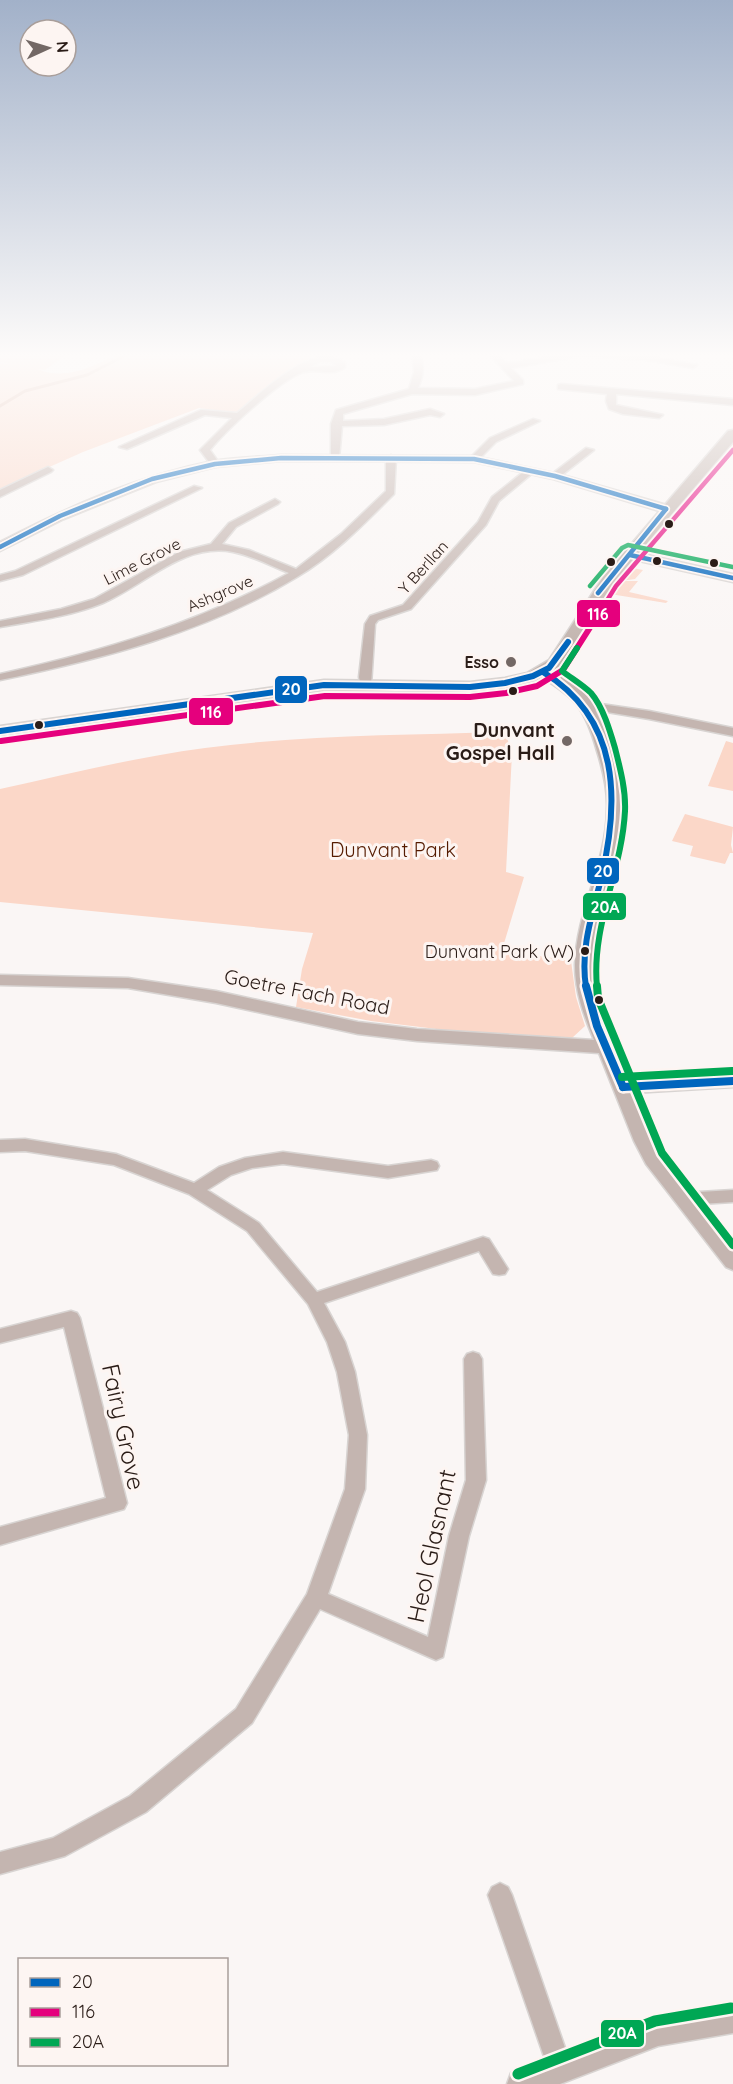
<svg xmlns="http://www.w3.org/2000/svg" width="733" height="2084" font-family="Quicksand,sans-serif">
<rect width="100%" height="100%" fill="#faf6f5"/>
<!-- green -->
<g fill="#fbd7c8">
<path d="M 0,354 L 67,354 L 45,370 L 37,369 C 65,381 92,367 118,354 L 314,355 L 238,413 L 199,408 L 83,452 L 0,489 L 0,363 L 16,365 L 0,362 Z"/>
<polygon points="632,568 643,570 635,579 621,581 638,581 629,592 668,601 666,603 610,594"/>
<path d="M 505,732 L 512,753 L 506,872 L 524,877 L 502,950 L 571,961 L 576,997 L 585,1026 L 572,1038 L 453,1031 L 371,1021 L 296,1007 L 302,969 L 313,933 L 0,902 L 0,789 C 68,774 136,757 205,748 C 305,735 405,735 505,732 Z"/>
<polygon points="726,741 733,743 733,791 708,786"/>
<polygon points="685,814 733,827 731,845 733,853 730,853 725,864 690,856 693,846 672,841"/>
</g>
<g fill="none" stroke-linecap="round" stroke-linejoin="round">
<!-- stream -->
<polyline stroke="#daac9a" stroke-width="3" points="0,406 25,391 87,375 128,354"/>
<defs>
<g id="minor">
<path d="M 412,354 L 420,354 C 425,366 423,377 418,388 L 475,389 L 514,381 L 489,354 L 498,354 L 507,363 L 563,354 L 641,354 L 697,365 L 693,368 L 646,360 L 581,356 L 511,368 L 523,380 L 523,384 L 475,395 L 412,394 L 343,414 L 343,421 L 384,419 L 430,409 L 444,414 L 440,417 L 430,415 L 384,425 L 342,426 L 339,458 L 331,460 L 331,424 L 336,410 L 409,389 L 414,372 Z"/>
<path d="M 321,356 L 338,358 L 345,363 L 345,367 C 332,378 315,367 301,373 C 278,382 226,430 210,450 L 220,464 L 218,466 L 212,466 L 200,450 L 232,418 L 205,415 L 127,449 L 119,447 L 201,410 L 237,413 C 261,393 290,364 321,356 ZM 320,362 L 331,362 L 337,366 L 310,367 Z"/>
<polygon points="561,384 733,399 733,405 616,394 616,405 663,415 659,418 623,414 609,409 606,401 607,394 558,389 558,385"/>
<polygon points="533,419 540,421 496,442 477,461 469,459 490,438"/>
<polygon points="586,448 594,450 558,478 552,478 552,474"/>
<path d="M 391,455 L 396,458 L 394,494 C 364,524 334,555 297,577 C 207,632 102,659 0,680 L 0,674 C 101,652 198,623 289,573 C 271,566 253,556 233,552 C 184,542 145,585 103,603 C 71,616 34,621 0,627 L 0,621 L 61,609 L 94,599 L 179,552 L 211,544 L 229,523 L 275,499 L 280,502 L 278,504 L 236,527 L 222,544 L 249,550 L 296,569 L 341,534 L 386,491 L 386,458 Z"/>
<polygon points="48,467 53,470 51,472 0,497 0,490"/>
<polygon points="527,469 535,471 499,501 486,525 411,609 378,620 375,624 371,685 365,688 361,687 359,677 365,624 370,616 403,605 478,522 492,497"/>
<polygon points="194,486 202,488 23,575 0,581 0,575 15,571"/>
<polygon points="587,702 649,711 733,728 733,736 649,719 583,708 583,704"/>
<polygon points="25,1139 116,1154 194,1183 219,1167 245,1158 283,1152 388,1166 431,1160 437,1162 439,1166 437,1170 388,1178 283,1164 252,1168 231,1175 207,1190 259,1223 317,1292 483,1237 489,1239 508,1269 505,1274 499,1275 493,1274 479,1251 324,1303 345,1342 355,1372 367,1435 365,1489 328,1594 428,1637 449,1536 466,1480 464,1359 467,1354 473,1352 479,1354 482,1359 486,1480 469,1536 443,1657 436,1660 429,1657 320,1609 252,1723 146,1812 65,1856 0,1874 0,1852 53,1838 130,1796 236,1709 307,1594 345,1489 349,1435 337,1372 327,1342 308,1304 247,1231 189,1194 114,1165 25,1151 0,1152 0,1140"/>
<polygon points="733,1190 733,1202 683,1205 677,1203 675,1199 677,1195 683,1193"/>
<polygon points="71,1311 77,1313 80,1318 127,1503 124,1509 117,1511 0,1545 0,1527 106,1498 64,1327 0,1343 0,1329"/>
<polygon points="500,1883 508,1887 512,1895 572,2068 569,2077 560,2080 551,2077 548,2068 488,1895 492,1887"/>
</g>
<g id="tertiary">
<path d="M 281,455 L 474,456 L 559,474 L 670,506 L 672,509 L 666,513 L 553,479 L 474,462 L 281,461 L 215,467 L 156,482 L 64,519 L 0,551 L 0,542 C 68,507 137,476 213,461 C 235,457 259,457 281,455 Z"/>
<polygon points="630,551 733,574 733,582 626,558 624,555 626,552"/>
<path d="M 543,668 C 558,672 579,686 589,698 C 593,703 596,712 599,718 C 613,746 623,779 623,810 C 621,862 596,911 593,963 C 590,1004 613,1044 628,1080 L 733,1075 L 733,1087 L 633,1093 L 661,1156 L 733,1247 L 733,1270 L 726,1267 L 646,1164 L 634,1141 L 599,1053 L 417,1041 L 358,1034 L 216,1003 L 128,988 L 0,985 L 0,975 L 128,978 L 216,991 L 358,1022 L 417,1029 L 594,1040 C 584,1016 575,992 575,965 C 576,912 607,862 607,809 C 608,789 603,770 597,751 C 585,708 576,698 538,675 L 536,672 Z"/>
<polygon points="733,2003 733,2033 658,2046 560,2084 507,2084 511,2073 658,2016"/>
</g>
<polygon id="secondary" points="733,430 733,442 613,583 561,666 539,679 505,688 470,692 324,690 0,736 0,726 324,680 470,682 505,678 527,673 549,660 603,577 728,431"/>
</defs>
<!-- minor casing -->
<use href="#minor" stroke="#d8d4d2" stroke-width="3"/>
<!-- tertiary casing -->
<use href="#tertiary" stroke="#d8d4d2" stroke-width="3"/>
<!-- secondary casing -->
<use href="#secondary" stroke="#d8d4d2" stroke-width="3"/>
<!-- minor -->
<use href="#minor" fill="#c4b5b0" fill-rule="evenodd"/>
<!-- tertiary -->
<use href="#tertiary" fill="#c4b5b0" fill-rule="evenodd"/>
<!-- secondary -->
<use href="#secondary" fill="#c3b5af" fill-rule="evenodd"/>
<defs>
<g id="bus-1-far2">
<polyline points="0,547 60,516 152,479 215,464 281,458 474,459 555,476 666,509"/>
<polyline points="630,555 733,578"/>
<polyline points="598,593 666,509"/>
</g>
<g id="bus-1-far1">
<path d="M 543,672 C 620,719 620,800 601,879 C 592,915 580,950 586,987"/>
<polyline points="0,731 324,685 470,687 505,683 533,676 549,668 568,642"/>
</g>
<g id="bus-1">
<polyline points="586,986 597,1026 623,1087"/>
<polyline points="623,1087 733,1081"/>
</g>
<polyline id="bus-2-far1" points="590,628 616,586 733,450"/>
<polyline id="bus-2" points="1,741 325,696 470,697 506,693 537,686 563,670 591,626"/>
<polyline id="bus-3-far3" points="590,586 622,548 628,545 733,567"/>
<path id="bus-3-far2" d="M 577,648 L 562,671 C 571,678 583,685 591,693 C 603,707 610,731 615,748 C 620,768 626,790 625,811 C 622,871 591,926 597,987"/>
<g id="bus-3-far1">
<polyline points="597,986 598,998 662,1153 733,1245"/>
<polyline points="622,1077 732,1071"/>
</g>
<polyline id="bus-3" points="518,2074 655,2021 731,2008"/>
</defs>
<!-- bus-1-far2 casing -->
<use href="#bus-1-far2" stroke="#fdf5f2" stroke-width="8"/>
<!-- bus-1-far1 casing -->
<use href="#bus-1-far1" stroke="#fdf5f2" stroke-width="10"/>
<!-- bus-1 casing -->
<use href="#bus-1" stroke="#fdf5f2" stroke-width="13"/>
<!-- bus-2-far1 casing -->
<use href="#bus-2-far1" stroke="#fdf5f2" stroke-width="8"/>
<!-- bus-2 casing -->
<use href="#bus-2" stroke="#fdf5f2" stroke-width="10"/>
<!-- bus-3-far3 casing -->
<use href="#bus-3-far3" stroke="#fdf5f2" stroke-width="8"/>
<!-- bus-3-far2 casing -->
<use href="#bus-3-far2" stroke="#fdf5f2" stroke-width="10"/>
<!-- bus-3-far1 casing -->
<use href="#bus-3-far1" stroke="#fdf5f2" stroke-width="13"/>
<!-- bus-3 casing -->
<use href="#bus-3" stroke="#fdf5f2" stroke-width="16"/>
<!-- bus-1-far2 -->
<use href="#bus-1-far2" stroke="#0065bd" stroke-width="4.5"/>
<!-- bus-1-far1 -->
<use href="#bus-1-far1" stroke="#0065bd" stroke-width="6"/>
<!-- bus-1 -->
<use href="#bus-1" stroke="#0065bd" stroke-width="8"/>
<!-- bus-2-far1 -->
<use href="#bus-2-far1" stroke="#e5007d" stroke-width="4.5"/>
<!-- bus-2 -->
<use href="#bus-2" stroke="#e5007d" stroke-width="6"/>
<!-- bus-3-far3 -->
<use href="#bus-3-far3" stroke="#00a754" stroke-width="4.5"/>
<!-- bus-3-far2 -->
<use href="#bus-3-far2" stroke="#00a754" stroke-width="6"/>
<!-- bus-3-far1 -->
<use href="#bus-3-far1" stroke="#00a754" stroke-width="8"/>
<!-- bus-3 -->
<use href="#bus-3" stroke="#00a754" stroke-width="11"/>
</g>
<!-- sky -->
<linearGradient id="sky" x2="0" y2="1"><stop stop-color="#a2b1c9"/><stop offset="0.55" stop-color="#fdfbfa"/><stop offset="1" stop-color="#fdfbfa" stop-opacity="0"/></linearGradient>
<rect width="733" height="646" fill="url(#sky)"/>
<!-- markers -->
<g fill="#2a1c17" stroke="#fdf5f2" stroke-width="2">
<circle cx="669" cy="524" r="5"/>
<circle cx="657" cy="561" r="5"/>
<circle cx="611" cy="562" r="5"/>
<circle cx="714" cy="563" r="5"/>
<circle cx="513" cy="691" r="5"/>
<circle cx="39" cy="725" r="5"/>
<circle cx="585" cy="951" r="5"/>
<circle cx="599" cy="1000" r="5"/>
</g>
<g fill="#736865" stroke="#fdf5f2" stroke-width="2">
<circle cx="511" cy="662" r="6"/>
<circle cx="567" cy="741" r="6"/>
</g>
<g text-anchor="middle" stroke-width="6" stroke-linejoin="round" paint-order="stroke">
<!-- far-street labels -->
<g font-size="16" fill="#2a1c17" stroke="#fdf5f2">
<text transform="translate(142 561) rotate(-27)" y="6">Lime Grove</text>
<text transform="translate(423 567) rotate(-48)" y="6">Y Berllan</text>
<text transform="translate(220 593) rotate(-23)" y="6">Ashgrove</text>
</g>
<!-- far-poi labels -->
<g font-size="16" font-weight="bold" fill="#2a1c17" stroke="#fdf5f2" text-anchor="end">
<text x="499" y="668">Esso</text>
</g>
<!-- bus labels -->
<g font-size="18" fill="#2a1c17" stroke="#fdf5f2" text-anchor="end">
<text x="574" y="958">Dunvant Park (W)</text>
</g>
<!-- poi labels -->
<g font-size="20" font-weight="bold" fill="#2a1c17" stroke="#fdf5f2" text-anchor="end">
<text x="555" y="737">Dunvant<tspan x="555" dy="23">Gospel Hall</tspan></text>
</g>
<!-- park labels -->
<g font-size="20" fill="#551b00" stroke="#fdf5f2">
<text x="393" y="857">Dunvant Park</text>
</g>
<!-- street labels -->
<g font-size="20" fill="#2a1c17" stroke="#fdf5f2">
<text transform="translate(307 992) rotate(11)" y="7">Goetre Fach Road</text>
</g>
<!-- near-street labels -->
<g font-size="24" fill="#2a1c17" stroke="#fdf5f2">
<text transform="translate(123 1427) rotate(78)" y="8">Fairy Grove</text>
<text transform="translate(432 1546) rotate(-78)" y="8">Heol Glasnant</text>
</g>
</g>
<g stroke="#fdf5f2" stroke-width="2">
<rect x="576" y="599" width="45" height="29" rx="6" fill="#e5007d"/>
<rect x="274" y="675" width="34" height="29" rx="6" fill="#0065bd"/>
<rect x="188" y="697" width="46" height="29" rx="6" fill="#e5007d"/>
<rect x="586" y="857" width="34" height="28" rx="6" fill="#0065bd"/>
<rect x="582" y="892" width="45" height="29" rx="6" fill="#00a754"/>
<rect x="600" y="2019" width="45" height="29" rx="6" fill="#00a754"/>
</g>
<g font-size="16" text-anchor="middle" font-weight="bold" fill="#fff">
<text x="598" y="620">116</text>
<text x="291" y="695">20</text>
<text x="211" y="718">116</text>
<text x="603" y="877">20</text>
<text x="605" y="913">20A</text>
<text x="622" y="2039">20A</text>
</g>
<!-- legend -->
<rect x="18" y="1958" width="210" height="108" fill="#fdf5f2" stroke="#a99e9a" stroke-width="1.5"/>
<rect x="30" y="1978" width="30" height="9" fill="#0065bd" stroke="#a99e9a" stroke-width="1.5"/>
<text x="72" y="1988" font-size="18" fill="#2a1c17">20</text>
<rect x="30" y="2008" width="30" height="9" fill="#e5007d" stroke="#a99e9a" stroke-width="1.5"/>
<text x="72" y="2018" font-size="18" fill="#2a1c17">116</text>
<rect x="30" y="2038" width="30" height="9" fill="#00a754" stroke="#a99e9a" stroke-width="1.5"/>
<text x="72" y="2048" font-size="18" fill="#2a1c17">20A</text>
<!-- north arrow -->
<g transform="translate(48 48) rotate(86)"><circle r="28" fill="#fdf5f2" stroke="#a99e9a" stroke-width="1.5"/>
<path d="M0-4.5L10 22L0 15L-10 22Z" fill="#736865"/>
<text y="-9" font-size="16" font-weight="bold" text-anchor="middle" fill="#2a1c17">N</text>
</g>
</svg>
